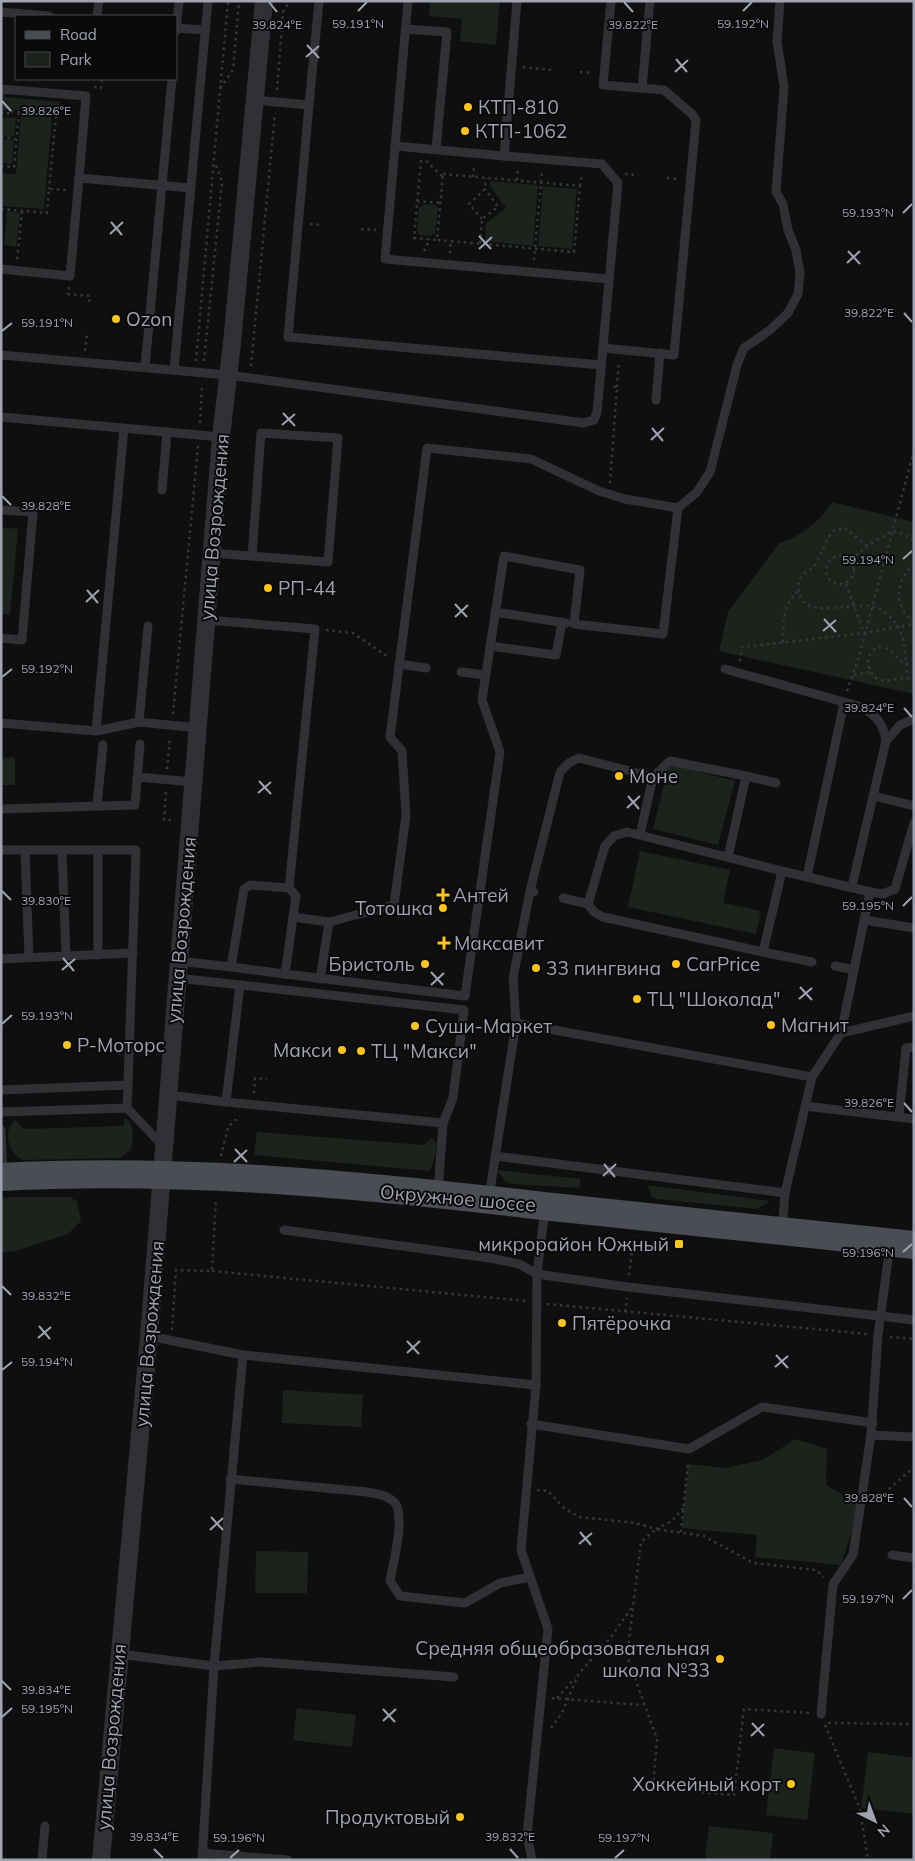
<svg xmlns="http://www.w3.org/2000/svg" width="915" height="1861" font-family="Mulish,sans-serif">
<rect width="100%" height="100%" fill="#0f0f10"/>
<!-- green -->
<g fill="#1b231c">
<polygon points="430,1 500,1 496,45 460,41 462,19 429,16"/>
<polygon points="1,94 5,94 5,97 60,102 59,113 5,109 5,111 1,111"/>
<polygon points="21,115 52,117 44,209 1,206 1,173 16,174"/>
<polygon points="1,117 16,118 14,137 1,136"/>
<polygon points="1,139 14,140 12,164 1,163"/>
<polygon points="490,181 538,185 533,246 485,241 486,223 506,208 490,186"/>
<polygon points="543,186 577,189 572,249 538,246"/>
<polygon points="422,204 435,205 438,208 435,234 432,234 432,236 419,235 419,233 417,232 419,207 422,207"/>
<polygon points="7,211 20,213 16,247 4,245"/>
<path d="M 832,502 L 914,522 L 914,694 L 719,651 L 728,612 L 779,543 C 801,537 821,521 832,502 Z"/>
<polygon points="1,527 18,529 10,615 1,614"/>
<polygon points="15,757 15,785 1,785 1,758"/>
<polygon points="669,764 735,781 718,845 653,829"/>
<polygon points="640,851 730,870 723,903 761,911 756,934 628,907"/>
<path d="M 126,1117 C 135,1129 134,1136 131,1150 L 120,1158 L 23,1160 C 9,1152 1,1133 15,1120 L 24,1129 L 123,1126 Z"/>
<polygon points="257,1132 424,1145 432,1138 436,1143 436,1152 430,1171 254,1155"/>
<polygon points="497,1170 581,1179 579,1188 512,1184 505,1181"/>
<polygon points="647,1185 770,1201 757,1209 658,1199 652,1197"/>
<polygon points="12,1197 69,1197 77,1201 81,1221 68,1234 16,1251 1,1253 1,1198"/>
<polygon points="283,1390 363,1395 361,1427 282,1423"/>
<polygon points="795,1439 827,1449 826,1485 860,1505 841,1565 755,1557 757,1535 682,1528 688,1464 725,1468 763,1460"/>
<polygon points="256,1551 308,1552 307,1593 255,1593"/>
<polygon points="297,1708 356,1715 352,1747 293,1740"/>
<polygon points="774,1748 815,1753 807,1820 766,1815"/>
<polygon points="868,1752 914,1758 914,1814 861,1808"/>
<polygon points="709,1826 773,1833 770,1860 705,1860"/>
</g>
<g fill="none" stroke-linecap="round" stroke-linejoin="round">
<!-- path -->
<g stroke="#36373c" stroke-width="2.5" stroke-dasharray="2.5 4" stroke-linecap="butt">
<polyline points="523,67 551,70"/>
<polyline points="580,72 593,73"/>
<polyline points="94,87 101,88 102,79 110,79"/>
<polyline points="220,88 233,70 239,1"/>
<polyline points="277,90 283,12 290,1"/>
<polyline points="1,113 8,114 8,111 56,116 49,189"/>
<polyline points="29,113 30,103"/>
<polyline points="1,137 16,139"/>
<polyline points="421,160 414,238 437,240"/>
<polyline points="426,161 443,177"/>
<polyline points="1,166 14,167 19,112"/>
<polygon points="443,174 580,186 574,252 437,240"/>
<polyline points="625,174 636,175"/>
<polyline points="473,177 474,166"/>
<polyline points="667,178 679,179"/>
<polyline points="517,180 518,168"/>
<polyline points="580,186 582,173"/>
<polyline points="417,201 441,203"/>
<polyline points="1,209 47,213 49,189 66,190"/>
<polyline points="482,219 469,204 485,189 486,178"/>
<polyline points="310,224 323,225"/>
<polyline points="361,229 376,230"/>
<polyline points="480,243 482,219 498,207 485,189"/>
<polyline points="424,251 430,239"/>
<polyline points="450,253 451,241"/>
<polyline points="17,259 22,211"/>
<polyline points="534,260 542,171"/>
<polyline points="69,287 68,294 90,296 89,304"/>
<polyline points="85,351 87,335"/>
<polyline points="196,361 228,1"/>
<polyline points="204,361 222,182 215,162"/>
<polyline points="251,366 275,113"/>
<polyline points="617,387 619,361"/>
<polyline points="200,423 202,384"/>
<polyline points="610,483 617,387 611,387"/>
<path d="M 867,546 L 845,528 L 833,531 C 825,540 822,555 815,565 C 812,570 805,571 801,577 C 798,583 798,590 800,596 C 806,618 852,603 871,606 C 876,607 884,611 888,615 C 908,632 904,655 908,678"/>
<circle cx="840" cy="570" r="14"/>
<polyline points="851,560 867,546 892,531 904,534 914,541"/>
<path d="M 914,564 C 895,580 893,606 914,622"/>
<polyline points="846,584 864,633"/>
<polyline points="914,589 914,595"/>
<polyline points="326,630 353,633 388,657"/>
<path d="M 783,642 C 784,621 782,606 798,591"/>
<path d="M 914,660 L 906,664 C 898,660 892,650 884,648 C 866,644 864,670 876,678 C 888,685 902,673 914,681"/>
<polyline points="740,661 742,647 864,633 914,624"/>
<polyline points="854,675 870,672"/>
<polyline points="847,691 859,657 914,450"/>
<polyline points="173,714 198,446"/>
<polyline points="167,769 170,737"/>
<polyline points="166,792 164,820 173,820"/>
<polyline points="254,1093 255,1078 267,1079"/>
<polyline points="221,1156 228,1127 240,1116"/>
<polyline points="212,1271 527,1301"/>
<polyline points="629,1275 634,1236"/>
<polyline points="547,1304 868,1334"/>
<polyline points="625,1312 627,1298"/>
<polyline points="172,1330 176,1270 212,1271 216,1198"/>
<polyline points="890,1337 914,1339"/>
<polyline points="537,1490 548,1491 564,1508 579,1517 636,1523 656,1529 672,1521 684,1507"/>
<polyline points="874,1502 914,1467"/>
<polyline points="681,1532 688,1461"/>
<polyline points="552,1698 643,1705"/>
<polyline points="557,1698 575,1678"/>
<polyline points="809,1713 744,1709 734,1795 653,1788 657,1739 627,1656 641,1542 656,1529 704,1536 753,1563 816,1570 824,1577"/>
<polyline points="828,1723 914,1724"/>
<polyline points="825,1725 860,1809 868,1860"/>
<polyline points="551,1728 562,1713 578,1675 611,1637 632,1607"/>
</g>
<!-- service -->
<g stroke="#303035" stroke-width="9">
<polyline points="408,1 385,259 609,279"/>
<polyline points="1,12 49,16"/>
<polyline points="97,16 99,1"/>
<polyline points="176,28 205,30"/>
<polyline points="406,29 447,32 436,149"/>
<polyline points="176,31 179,1"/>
<polyline points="642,88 650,1"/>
<polyline points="1,89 86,96 79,178"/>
<polyline points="254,100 309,105 319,1"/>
<polyline points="309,105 288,337 601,365"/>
<polyline points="395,146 504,156"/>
<polyline points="1,269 70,276 79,178 191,188"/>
<polyline points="603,348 674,355 696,120 692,114 664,90 603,85 611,1"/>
<polyline points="1,355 228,375 584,423 594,420 597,412 618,183 602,164 504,156 517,1"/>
<polyline points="145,367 172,79"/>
<polyline points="174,370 208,1"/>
<polyline points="656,400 660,353"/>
<polyline points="1,417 221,437"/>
<polyline points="162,490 167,432"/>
<polyline points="1,510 33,512 22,640 1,638"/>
<polyline points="212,553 328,562 338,438 261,433 252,556"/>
<polyline points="495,612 566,623"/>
<polyline points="207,620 315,629 289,888"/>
<polyline points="490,646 556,655 562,622"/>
<polyline points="399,664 426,668"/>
<path d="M 725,669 L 862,707 C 877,717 883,723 886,741"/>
<polyline points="461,672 486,675"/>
<polyline points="139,722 148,626"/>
<polyline points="1,723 96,731 139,722 198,728"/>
<polyline points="96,731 124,428"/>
<polyline points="746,776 776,783"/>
<polyline points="137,777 194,782"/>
<polyline points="874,796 914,806"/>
<polyline points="97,806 103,745"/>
<polyline points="1,809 135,805 140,744"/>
<polyline points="640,835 653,777 670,761 746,776 728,857"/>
<polyline points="1,850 136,850 128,1085"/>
<polyline points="62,850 66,956"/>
<polyline points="98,850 98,955"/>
<polyline points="25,851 29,957"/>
<polyline points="782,871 627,832 614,836 605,846 588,904 594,912 603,917 763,952 782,871 870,892 841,1033 812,1077"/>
<polyline points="807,877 844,703"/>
<polyline points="852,886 886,741 900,725 914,719"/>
<polyline points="530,891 560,772 569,763 579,758 653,777"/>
<polyline points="870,892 883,894 895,889 914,823"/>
<polyline points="563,898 588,904"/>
<polyline points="293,917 329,922"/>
<polyline points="864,920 914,928"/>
<polyline points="763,952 812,962"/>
<polyline points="1,959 133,953"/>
<polyline points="179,961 231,967 244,889 250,885 289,888 296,896 285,974 231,967"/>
<polyline points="835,966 854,970"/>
<polyline points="285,974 465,996 500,752 482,700 504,556 580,570 574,624 663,634 678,508 697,492 710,472 737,365 744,348 770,330 788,313 798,294 800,273 796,250 788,230 783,204 776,192 784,87 777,41 780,1"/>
<polyline points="177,978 464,1010 453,1098 443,1123"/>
<polyline points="320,979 329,922 394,905 406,815 402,751 390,737 427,448 531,459 599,491 625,499 678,508"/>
<polyline points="240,985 226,1102 443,1123 438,1192"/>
<polyline points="516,1023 513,978 530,891 534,892"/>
<polyline points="841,1033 914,1016"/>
<polyline points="1,1090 128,1085 127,1108"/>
<polyline points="168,1095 226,1102"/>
<polyline points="805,1106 914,1119"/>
<polyline points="1,1112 127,1108 164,1147"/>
<polyline points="899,1116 906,1048 914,1047"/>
<polyline points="1,1130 3,1175"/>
<polyline points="495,1156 785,1193"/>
<polyline points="489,1197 516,1023 812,1077 785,1193 782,1229"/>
<polyline points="284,1230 490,1258 519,1264 537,1274 628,1287 914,1320"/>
<polyline points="149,1336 243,1355 536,1385"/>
<polyline points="531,1424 689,1449 762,1407 873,1423"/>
<polyline points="871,1435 914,1437"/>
<path d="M 230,1479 L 367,1492 C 376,1494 385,1494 393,1501 C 407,1512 393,1564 390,1581 L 400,1596 L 465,1603 L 500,1583 L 530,1577"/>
<polyline points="892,1555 914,1558"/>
<polyline points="119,1654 214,1666 261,1662 454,1677"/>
<polyline points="821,1714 833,1584 853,1555 871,1435 878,1335 890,1245"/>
<polyline points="202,1853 288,1860"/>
<polyline points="42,1860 45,1826"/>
<polyline points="202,1860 214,1666 243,1355"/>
<polyline points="532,1860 527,1835 548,1629 521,1550 536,1385 537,1274 545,1209"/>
</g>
<!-- minor -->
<polyline stroke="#303035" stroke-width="18" points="101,1860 149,1336 221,437 232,343 264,1"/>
<!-- primary -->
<path stroke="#4b4d55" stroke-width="28" d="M 1,1177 C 182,1167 364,1185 543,1206 C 666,1220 790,1231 914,1245"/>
</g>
<!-- ticks -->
<path fill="none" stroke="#9fa3b2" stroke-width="2" d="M 269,2 L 277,12M 624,2 L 633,12M 358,11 L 367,2M 743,11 L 752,2M 307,45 L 319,58M 306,57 L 319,46M 676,59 L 687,72M 675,72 L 688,60M 2,101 L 11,111M 903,213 L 912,204M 111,222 L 122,235M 110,234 L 123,222M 479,236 L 491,249M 479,249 L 492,237M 848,251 L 860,264M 847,263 L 860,251M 904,313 L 912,322M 2,331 L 12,323M 283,413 L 295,426M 282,425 L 295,414M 652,428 L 663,441M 651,440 L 664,428M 2,496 L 11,505M 903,559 L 912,551M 87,590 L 98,603M 86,602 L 99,590M 455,604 L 467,617M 455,617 L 468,605M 824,619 L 836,632M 823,631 L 836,620M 2,677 L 12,669M 904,708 L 912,717M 259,781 L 271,794M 258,793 L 271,782M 628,796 L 639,809M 627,808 L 640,796M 2,891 L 11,900M 903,906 L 912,897M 63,958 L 74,971M 62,970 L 75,959M 431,972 L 443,985M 431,985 L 444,973M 800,987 L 812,1000M 799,999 L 812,988M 2,1024 L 12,1015M 904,1103 L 912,1112M 235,1149 L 247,1162M 234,1162 L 247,1150M 604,1164 L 615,1177M 603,1176 L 616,1164M 903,1252 L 912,1244M 2,1286 L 11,1295M 39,1326 L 50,1339M 38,1338 L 51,1327M 407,1341 L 419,1354M 407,1353 L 420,1341M 776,1355 L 788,1368M 775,1367 L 788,1356M 2,1370 L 12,1362M 904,1498 L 912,1507M 211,1517 L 223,1530M 210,1530 L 223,1518M 580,1532 L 591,1545M 579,1544 L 592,1533M 903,1599 L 912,1590M 2,1681 L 11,1690M 383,1709 L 395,1722M 2,1717 L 12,1708M 383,1721 L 396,1709M 752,1723 L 764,1736M 751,1736 L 764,1724M 154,1849 L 163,1858M 510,1849 L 518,1858M 230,1858 L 239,1850M 615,1858 L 624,1850"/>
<!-- markers -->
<g fill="#fbc51c" stroke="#0a0a0b" stroke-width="2">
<circle cx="468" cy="107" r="5"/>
<circle cx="465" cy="131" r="5"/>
<circle cx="116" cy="319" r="5"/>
<circle cx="268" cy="588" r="5"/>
<circle cx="619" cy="776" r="5"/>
<path d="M440.5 887.5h5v5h5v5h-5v5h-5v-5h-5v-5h5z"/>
<circle cx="443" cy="908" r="5"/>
<path d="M441.5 935.5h5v5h5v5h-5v5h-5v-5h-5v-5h5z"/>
<circle cx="425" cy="964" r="5"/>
<circle cx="676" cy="964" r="5"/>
<circle cx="536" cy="968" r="5"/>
<circle cx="637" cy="999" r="5"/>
<circle cx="771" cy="1025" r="5"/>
<circle cx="415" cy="1026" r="5"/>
<circle cx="67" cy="1045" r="5"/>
<circle cx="342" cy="1050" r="5"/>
<circle cx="361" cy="1051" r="5"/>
<rect x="674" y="1239" width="10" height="10" rx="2.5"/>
<circle cx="562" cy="1323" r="5"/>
<circle cx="720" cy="1659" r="5"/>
<circle cx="791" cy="1784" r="5"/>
<circle cx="460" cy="1817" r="5"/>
</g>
<g text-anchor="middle" stroke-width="4" stroke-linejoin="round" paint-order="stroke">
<!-- poi labels -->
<g font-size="19" fill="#9fa3b2" stroke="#0a0a0b" text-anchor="start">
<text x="478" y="114">КТП-810</text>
<text x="475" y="138">КТП-1062</text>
<text x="126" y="326">Ozon</text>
<text x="278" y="595">РП-44</text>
<text x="629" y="783">Моне</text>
<text x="453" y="902">Антей</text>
<text x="433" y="915" text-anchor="end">Тотошка</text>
<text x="454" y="950">Максавит</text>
<text x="415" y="971" text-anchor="end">Бристоль</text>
<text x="686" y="971">CarPrice</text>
<text x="546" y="975">33 пингвина</text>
<text x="647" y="1006">ТЦ "Шоколад"</text>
<text x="781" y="1032">Магнит</text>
<text x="425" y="1033">Суши-Маркет</text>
<text x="77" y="1052">Р-Моторс</text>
<text x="332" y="1057" text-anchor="end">Макси</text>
<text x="371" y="1058">ТЦ "Макси"</text>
<text x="669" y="1251" text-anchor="end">микрорайон Южный</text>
<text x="572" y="1330">Пятёрочка</text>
<text x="710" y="1655" text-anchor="end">Средняя общеобразовательная<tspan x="710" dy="22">школа №33</tspan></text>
<text x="781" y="1791" text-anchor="end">Хоккейный корт</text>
<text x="450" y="1824" text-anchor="end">Продуктовый</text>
</g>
<!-- street labels -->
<g font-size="19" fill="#9fa3b2" stroke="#0a0a0b">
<text transform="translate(214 527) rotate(-85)" y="7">улица Возрождения</text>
<text transform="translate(181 930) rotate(-85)" y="7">улица Возрождения</text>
<text transform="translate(458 1198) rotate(5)" y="7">Окружное шоссе</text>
<text transform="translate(149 1334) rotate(-85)" y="7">улица Возрождения</text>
<text transform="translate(111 1737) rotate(-85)" y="7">улица Возрождения</text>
</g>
</g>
<g font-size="12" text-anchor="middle" fill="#9fa3b2" stroke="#0a0a0b" stroke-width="4" stroke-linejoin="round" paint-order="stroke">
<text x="358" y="28">59.191°N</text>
<text x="743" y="28">59.192°N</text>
<text x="277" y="29">39.824°E</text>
<text x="633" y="29">39.822°E</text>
<text x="46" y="115">39.826°E</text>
<text x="868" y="217">59.193°N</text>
<text x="869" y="317">39.822°E</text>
<text x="47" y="327">59.191°N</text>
<text x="46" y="510">39.828°E</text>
<text x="868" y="564">59.194°N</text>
<text x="47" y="673">59.192°N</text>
<text x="869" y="712">39.824°E</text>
<text x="46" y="905">39.830°E</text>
<text x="868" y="910">59.195°N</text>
<text x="47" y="1020">59.193°N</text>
<text x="869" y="1107">39.826°E</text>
<text x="868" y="1257">59.196°N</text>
<text x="46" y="1300">39.832°E</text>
<text x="47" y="1366">59.194°N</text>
<text x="869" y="1502">39.828°E</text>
<text x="868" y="1603">59.197°N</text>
<text x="46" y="1694">39.834°E</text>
<text x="47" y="1713">59.195°N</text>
<text x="154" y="1841">39.834°E</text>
<text x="510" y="1841">39.832°E</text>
<text x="239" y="1842">59.196°N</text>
<text x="624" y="1842">59.197°N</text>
</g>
<!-- border -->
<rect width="915" height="1861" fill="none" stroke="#9fa3b2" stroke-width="5"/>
<!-- legend -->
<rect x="15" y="15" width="162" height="65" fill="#0a0a0b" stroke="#46474e"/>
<rect x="25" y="31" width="25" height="8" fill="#4b4d55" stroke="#46474e"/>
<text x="60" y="40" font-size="15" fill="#9fa3b2">Road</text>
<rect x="25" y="52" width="25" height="15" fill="#1b231c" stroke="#46474e"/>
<text x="60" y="65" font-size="15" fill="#9fa3b2">Park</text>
<!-- north arrow -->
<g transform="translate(875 1821) rotate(138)" stroke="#0a0a0b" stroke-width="4" paint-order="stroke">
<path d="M0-4L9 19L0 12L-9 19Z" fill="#9fa3b2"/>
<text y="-8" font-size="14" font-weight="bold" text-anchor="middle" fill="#9fa3b2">N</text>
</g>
</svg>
